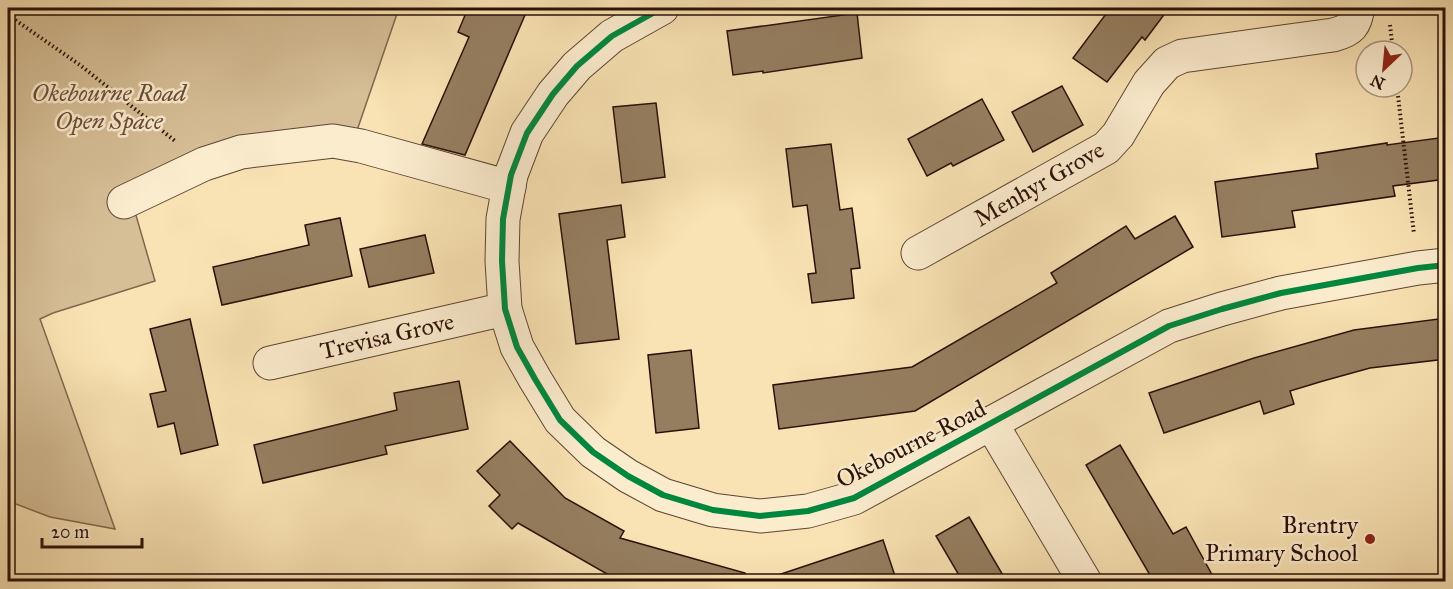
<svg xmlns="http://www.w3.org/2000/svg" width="1453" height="589" font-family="'IM FELL Great Primer',serif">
<rect width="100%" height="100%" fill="#f9e2b3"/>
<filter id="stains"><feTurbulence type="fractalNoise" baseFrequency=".00333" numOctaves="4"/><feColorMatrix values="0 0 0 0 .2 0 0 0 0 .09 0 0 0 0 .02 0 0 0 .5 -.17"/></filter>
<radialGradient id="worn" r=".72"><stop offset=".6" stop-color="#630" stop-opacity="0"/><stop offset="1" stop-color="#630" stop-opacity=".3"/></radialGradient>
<!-- green -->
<polygon fill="#d6be96" stroke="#80684e" stroke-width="1.5" points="8,8 399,8 352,145 209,174 133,205 155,281 53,313 40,319 115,529 50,517 8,501"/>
<!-- building -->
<g fill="#957e60" stroke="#291107" stroke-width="1.5">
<polygon points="468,8 528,8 465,155 422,144 469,37 458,32"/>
<polygon points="1106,8 1169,8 1145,40 1142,37 1107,82 1073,58 1109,10"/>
<polygon points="857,13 862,58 763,73 763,71 733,75 727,31"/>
<polygon points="1062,86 1083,125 1033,152 1012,112"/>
<polygon points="982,99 1004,140 953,166 951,163 927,176 908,139"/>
<polygon points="656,103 665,177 622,183 613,107"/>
<polygon points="1446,137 1446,179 1393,186 1395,196 1292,211 1295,227 1222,237 1215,182 1318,168 1316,154 1387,143 1387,145"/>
<polygon points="831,144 840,210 852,208 860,268 851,269 854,298 812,303 808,274 816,273 807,205 793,207 786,149"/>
<polygon points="621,205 625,237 607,240 619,339 576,344 559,214"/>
<polygon points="1175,216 1193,247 915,411 779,429 773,385 912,367 1057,283 1051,273 1126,226 1135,239"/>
<polygon points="340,218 352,276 222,305 213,267 309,245 305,225"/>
<polygon points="425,235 434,273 369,287 360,249"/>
<polygon points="1446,318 1446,359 1370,368 1323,381 1290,391 1294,404 1264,414 1260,401 1164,433 1149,393 1254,358 1354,330"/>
<polygon points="190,319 218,445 181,454 174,423 158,427 150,394 166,391 150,329"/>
<polygon points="691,350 699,428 656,433 648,355"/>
<polygon points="459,381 468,429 385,446 387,454 263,483 254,445 397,410 394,393"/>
<polygon points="510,441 565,498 624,531 620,538 745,573 744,582 621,582 518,523 512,529 489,506 500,495 477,471"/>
<polygon points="1120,445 1173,534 1186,527 1216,582 1154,582 1086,465"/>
<polygon points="969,517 991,555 1007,582 963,582 936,536"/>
<polygon points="883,540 897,582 773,582 772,577"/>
</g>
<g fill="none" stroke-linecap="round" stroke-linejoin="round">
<defs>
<g id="minor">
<polyline points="662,8 612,36 577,66 553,94 527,133 511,175 503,219 502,261 505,309 517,347 535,379 560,420 593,452 628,476 663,495 713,510 760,516 808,511 854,498 1169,326 1222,309 1281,293 1418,268 1446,265"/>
<polyline points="124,202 204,164 241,152 333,141 361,146 509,187"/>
<path d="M 918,253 L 1106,148 L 1118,135 L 1149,83 L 1167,63 L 1182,56 L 1333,35 C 1352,30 1354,26 1358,8"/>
<polyline points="270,363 505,309"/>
<polyline points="991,423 1085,582"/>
</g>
</defs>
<!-- minor casing -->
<use href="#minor" stroke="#5d4532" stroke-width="35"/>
<!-- path -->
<g stroke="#291107" stroke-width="4" stroke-dasharray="1.5 3" stroke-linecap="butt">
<polyline points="8,15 80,65 175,141"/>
<polyline points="1390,25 1393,51"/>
<polyline points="1397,87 1414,234"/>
</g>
<!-- minor -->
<use href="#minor" stroke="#fbecce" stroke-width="33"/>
<defs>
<polyline id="cycleway" points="662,8 612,36 577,66 553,94 527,133 511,175 503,219 502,261 505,309 517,347 535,379 560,420 593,452 628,476 663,495 713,510 760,516 808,511 854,498 1169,326 1222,309 1281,293 1418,268 1446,265"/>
</defs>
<!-- cycleway casing -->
<use href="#cycleway" stroke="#fbecce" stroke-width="10"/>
<!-- cycleway -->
<use href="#cycleway" stroke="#00873e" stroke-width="6"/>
</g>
<!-- markers -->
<circle fill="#8f2418" stroke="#fbecce" stroke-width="2" cx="1370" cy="539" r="6"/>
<g text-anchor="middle" stroke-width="5" stroke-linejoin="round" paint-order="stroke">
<!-- park labels -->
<g font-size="24" font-style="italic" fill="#664e39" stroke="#fbecce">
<text x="109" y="101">Okebourne Road<tspan x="109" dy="28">Open Space</tspan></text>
</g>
<!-- street labels -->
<g font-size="24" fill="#291107" stroke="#fbecce">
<text transform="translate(1039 184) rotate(-30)" y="8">Menhyr Grove</text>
<text transform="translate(387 336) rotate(-13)" y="8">Trevisa Grove</text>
<text transform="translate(911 444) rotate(-27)" y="8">Okebourne Road</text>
</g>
<!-- poi labels -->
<g font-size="24" fill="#291107" stroke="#fbecce" text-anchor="end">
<text x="1358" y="533">Brentry<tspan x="1358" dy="28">Primary School</tspan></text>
</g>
</g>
<!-- margin -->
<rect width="1453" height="589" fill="none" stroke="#f9e2b3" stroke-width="30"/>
<rect x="9" y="9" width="1435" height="571" fill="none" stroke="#291107" stroke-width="3"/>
<rect x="15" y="15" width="1423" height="559" fill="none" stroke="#291107" stroke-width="1.5"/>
<!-- north arrow -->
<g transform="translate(1384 69) rotate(206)"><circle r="28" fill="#fbecce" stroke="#a7947e" stroke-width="1.5"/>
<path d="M0-4.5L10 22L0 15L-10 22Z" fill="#8f2418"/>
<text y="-9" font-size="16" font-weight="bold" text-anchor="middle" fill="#291107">N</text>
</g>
<!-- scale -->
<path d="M42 538v9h100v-9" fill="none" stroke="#291107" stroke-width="3"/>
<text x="51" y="538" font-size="18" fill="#291107" stroke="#fbecce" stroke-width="4.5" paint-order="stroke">20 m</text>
<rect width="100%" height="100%" filter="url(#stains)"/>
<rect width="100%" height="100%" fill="url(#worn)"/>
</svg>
